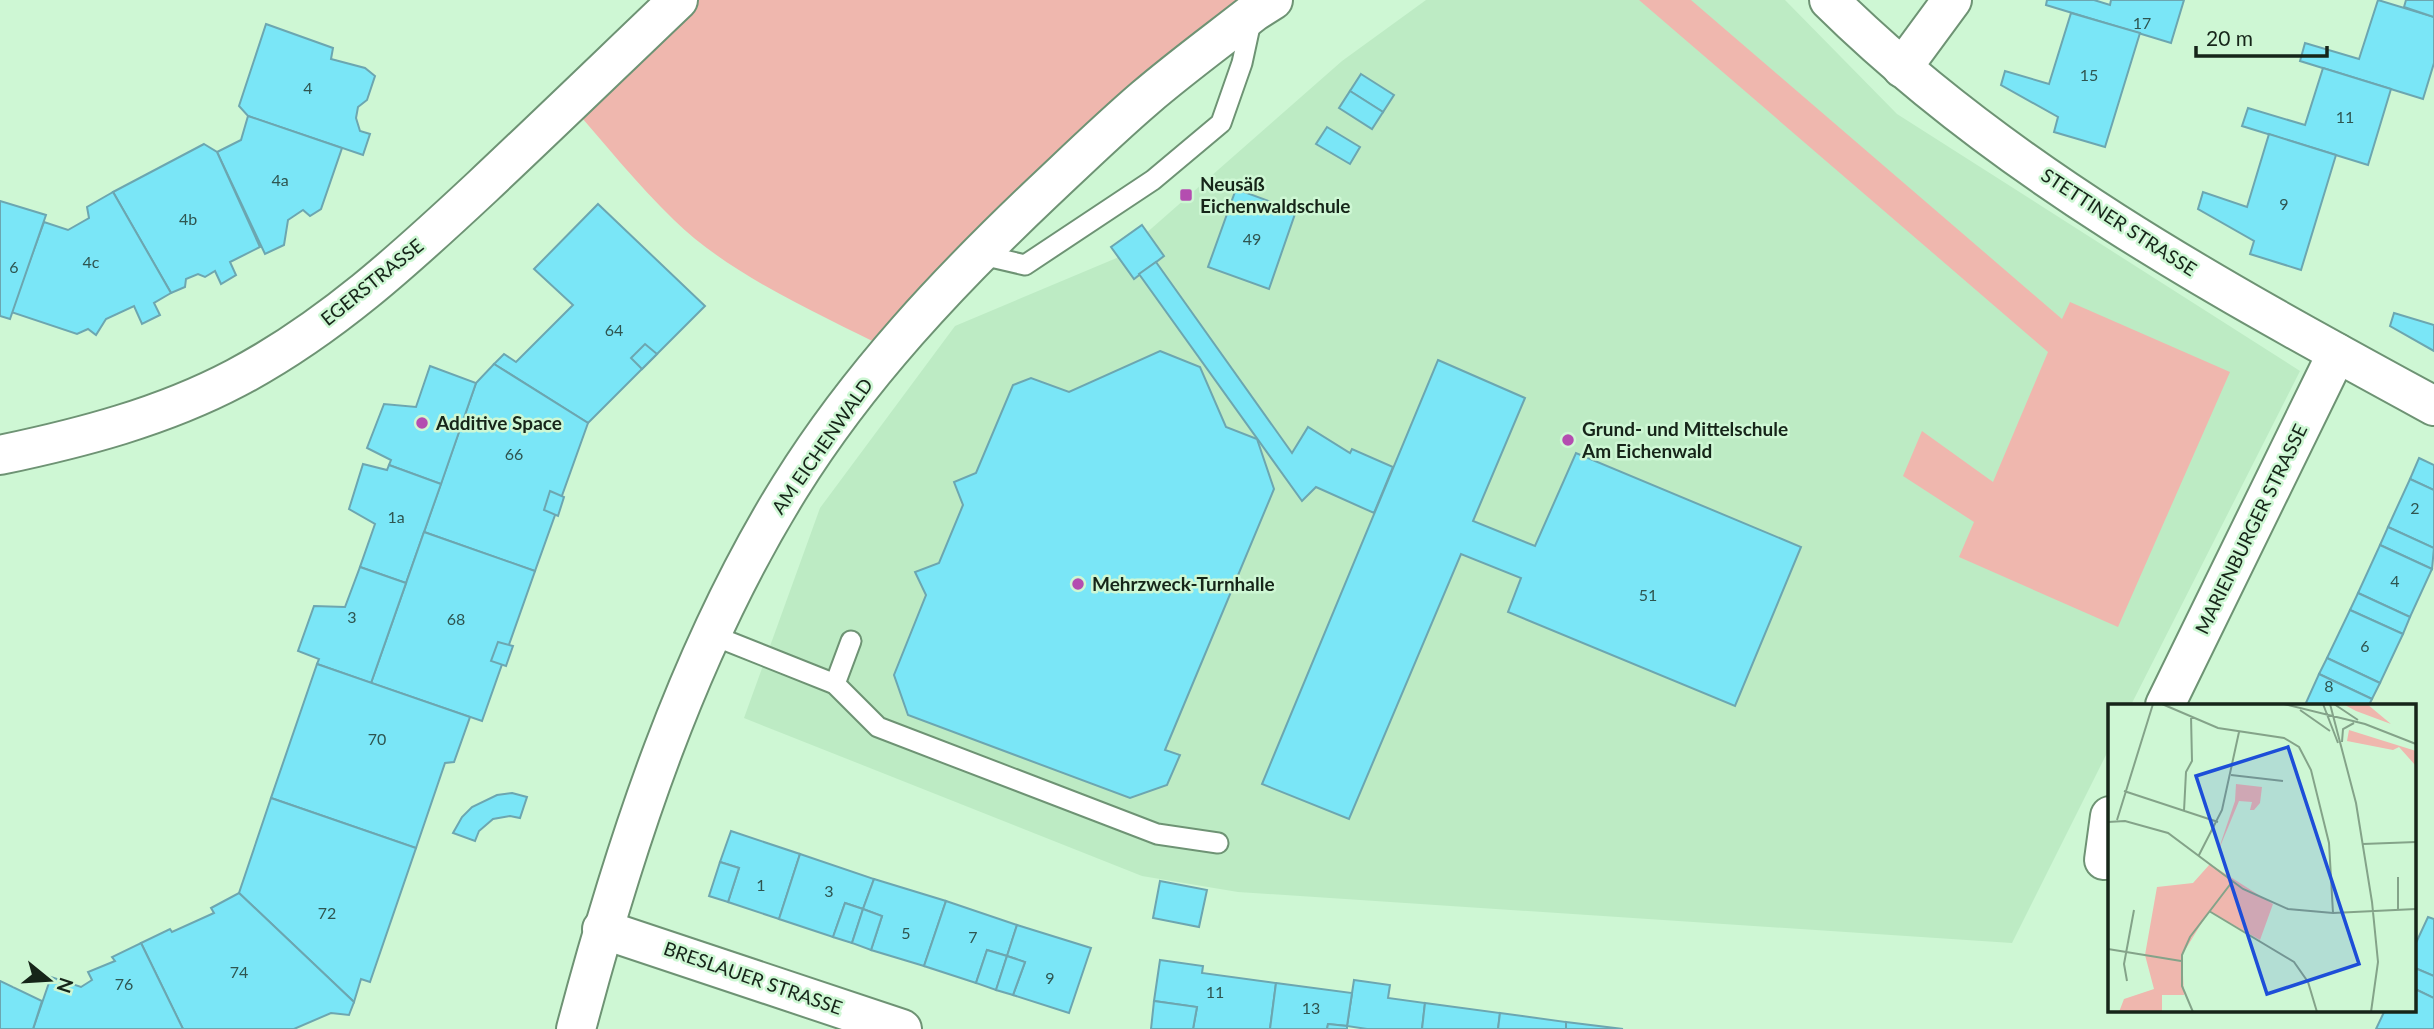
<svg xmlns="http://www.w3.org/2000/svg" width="2434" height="1029" font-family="Lato,sans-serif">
<rect width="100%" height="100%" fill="#cef7d4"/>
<!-- built -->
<polygon fill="#bdebc4" points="1426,0 1785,0 1897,114 2300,371 2131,705 2110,705 2110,747 2012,943 1238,892 1142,876 744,718 820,508 955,326 1119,257 1342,61"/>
<!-- green -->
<g fill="#efb7ae">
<path d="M 678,0 L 1273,0 L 890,350 C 820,314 731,276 674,220 C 637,184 604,143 570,104 Z"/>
<polygon points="1639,0 1691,0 2062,319 2070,302 2230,372 2118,627 1959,557 1974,522 1903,476 1922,431 1993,482 2048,352"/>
</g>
<!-- building -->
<g fill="#7ae6f7" stroke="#6ca6b0" stroke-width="2">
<polygon points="2047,0 2094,0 2110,5 2111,0 2184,0 2171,43 2046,5"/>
<polygon points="2378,0 2434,17 2434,63 2423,99 2300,61 2305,43 2359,59"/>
<polygon points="2406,0 2434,0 2434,17 2404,7"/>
<polygon points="2071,13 2140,33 2105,147 2054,132 2058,117 2001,85 2005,71 2049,84"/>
<polygon points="266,24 333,48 331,59 365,68 375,76 367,100 358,107 356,118 360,131 370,134 363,155 248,116 239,106"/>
<polygon points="2323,68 2391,89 2368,165 2242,126 2248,108 2305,125"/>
<polygon points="1361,74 1394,95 1383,112 1350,91"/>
<polygon points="1350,91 1383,112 1372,129 1339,108"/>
<polygon points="248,116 342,148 321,209 310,216 303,210 288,220 284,245 265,254 217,152 241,140"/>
<polygon points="1327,127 1360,147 1350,164 1316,144"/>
<polygon points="2269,134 2336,155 2301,270 2250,254 2254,241 2198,209 2203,192 2247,207"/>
<polygon points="204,144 217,152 260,247 230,262 236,275 221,284 215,271 205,277 198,274 186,279 185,287 171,293 113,192"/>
<polygon points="1236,189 1296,211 1269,289 1208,267"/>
<polygon points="113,192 171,293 154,303 160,315 142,324 134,306 106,319 96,335 88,329 77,334 11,312 44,222 68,230 89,218 87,207"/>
<polygon points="0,201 46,215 10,319 0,316"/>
<polygon points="598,204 705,306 588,423 494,364 504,354 516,362 573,305 534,269"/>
<polygon points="1142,225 1164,256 1134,279 1111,247"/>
<polygon points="1156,262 1292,453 1308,427 1350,453 1352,449 1393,467 1374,513 1316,487 1302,501 1139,274"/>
<polygon points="2394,313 2434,325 2434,351 2390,326"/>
<polygon points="645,344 657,354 642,369 631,358"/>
<polygon points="1160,351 1200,367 1226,427 1257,439 1274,489 1165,750 1180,755 1167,785 1130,798 908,715 894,675 926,595 915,572 939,563 963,505 954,482 976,473 1013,385 1031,378 1069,392"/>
<polygon points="1438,360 1525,398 1473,521 1535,546 1576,453 1801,547 1735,706 1508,612 1521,578 1461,554 1349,819 1262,784"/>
<polygon points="494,364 588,423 535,571 424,532 476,383"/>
<polygon points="430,366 476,383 441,484 389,465 391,460 367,448 384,404 416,407"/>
<polygon points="2419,458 2434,465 2434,490 2410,479"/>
<polygon points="363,464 387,470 389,465 441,484 406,583 360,567 375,524 349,509"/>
<polygon points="2410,479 2434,490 2434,548 2388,527"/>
<polygon points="550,491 564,497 558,516 544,510"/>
<polygon points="2388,527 2434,548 2432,569 2380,545"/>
<polygon points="424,532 535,571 482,721 371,683"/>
<polygon points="2380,545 2432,569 2410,617 2358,593"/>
<polygon points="360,567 406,583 371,683 317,664 319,659 298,651 314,606 345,607"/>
<polygon points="2358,593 2410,617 2403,634 2350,610"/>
<polygon points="2350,610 2403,634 2380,683 2327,658"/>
<polygon points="498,642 513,646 506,666 491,661"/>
<polygon points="2327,658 2380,683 2372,699 2319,674"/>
<polygon points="317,664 470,717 454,762 445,763 416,848 271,798"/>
<polygon points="2319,674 2372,699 2369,705 2305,705"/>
<polygon points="512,793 527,797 520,818 510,816 493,819 479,831 475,841 453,833 462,817 472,807 497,795"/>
<polygon points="271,798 416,848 370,982 361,979 354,1002 239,893"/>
<polygon points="731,831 800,854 779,919 728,902 739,868 720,862"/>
<polygon points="800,854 874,879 863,909 845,903 833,937 779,919"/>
<polygon points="720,862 739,868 728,902 709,896"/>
<polygon points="874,879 946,901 924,966 871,950 882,916 863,909"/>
<polygon points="1160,881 1207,890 1199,927 1153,918"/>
<polygon points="239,893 354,1002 349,1015 331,1013 294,1029 183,1029 141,943 170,929 172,932 214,913 211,908"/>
<polygon points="946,901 1017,925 1007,956 987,950 976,983 924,966"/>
<polygon points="845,903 863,909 852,943 833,937"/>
<polygon points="863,909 882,916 871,950 852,943"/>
<polygon points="2428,917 2434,919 2434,976 2415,968 2415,945"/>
<polygon points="1017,925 1091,948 1069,1013 1013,995 1025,962 1007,956"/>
<polygon points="141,943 183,1029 33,1029 51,977 81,987 92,980 88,972 115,961 112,957"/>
<polygon points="987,950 1007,956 996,990 976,983"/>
<polygon points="1007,956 1025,962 1013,995 996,990"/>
<polygon points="1160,960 1203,966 1202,973 1276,983 1270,1029 1193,1029 1197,1007 1154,1001"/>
<polygon points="2415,968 2434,976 2434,998 2415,989"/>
<polygon points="1354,980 1390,985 1388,998 1425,1003 1422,1029 1367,1029 1347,1026"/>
<polygon points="0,981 42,1001 33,1029 0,1029"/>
<polygon points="1276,983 1352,993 1347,1026 1328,1024 1327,1029 1270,1029"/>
<polygon points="2415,989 2434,998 2434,1029 2376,1029 2385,1010 2415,1010"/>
<polygon points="1154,1001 1197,1007 1193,1029 1151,1029"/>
<polygon points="1425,1003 1500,1013 1498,1029 1422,1029"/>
<polygon points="1500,1013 1566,1022 1566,1029 1498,1029"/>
<polygon points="1566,1022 1615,1028 1623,1029 1566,1029"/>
<polygon points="1328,1024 1347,1026 1347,1029 1327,1029"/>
</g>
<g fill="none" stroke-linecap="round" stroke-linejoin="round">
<defs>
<g id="lane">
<polyline points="978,254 1025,265 1153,180 1221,123 1242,63 1252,17"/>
<polyline points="712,635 835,684 878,727 1157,834 1218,843"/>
<polyline points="835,684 851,641"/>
</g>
<g id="street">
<path d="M 1829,0 C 2003,172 2221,290 2434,406"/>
<polyline points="1902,68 1952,0"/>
<path d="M 0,455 C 81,438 162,417 236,378 C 329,329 406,258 482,187 C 548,125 613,62 678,0"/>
<polyline points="2165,705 2337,353"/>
<polyline points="2104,860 2110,816"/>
<polyline points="602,929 902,1029"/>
<path d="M 576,1029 C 625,844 688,651 790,487 C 859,376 949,281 1043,192 C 1077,160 1110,128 1145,98 C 1180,68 1217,41 1254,12 L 1273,0"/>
</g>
</defs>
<!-- lane casing -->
<use href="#lane" stroke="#6e9374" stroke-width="23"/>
<!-- street casing -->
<use href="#street" stroke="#6e9374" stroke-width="42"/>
<!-- lane -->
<use href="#lane" stroke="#fff" stroke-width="19"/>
<!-- street -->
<use href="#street" stroke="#fff" stroke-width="38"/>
</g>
<!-- markers -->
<g fill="#b44db0" stroke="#cef7d4" stroke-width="2.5">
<rect x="1179" y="188" width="14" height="14" rx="3.5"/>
<circle cx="422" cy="423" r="7"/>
<circle cx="1568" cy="440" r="7"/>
<circle cx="1078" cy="584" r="7"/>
</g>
<g text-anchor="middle" stroke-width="5" stroke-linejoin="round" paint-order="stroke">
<!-- number labels -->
<g font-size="16" fill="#2f5550">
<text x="2142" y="29">17</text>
<text x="2089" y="81">15</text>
<text x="308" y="94">4</text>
<text x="2345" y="123">11</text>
<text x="280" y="186">4a</text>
<text x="2284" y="210">9</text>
<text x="188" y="225">4b</text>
<text x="1252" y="245">49</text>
<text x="91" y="268">4c</text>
<text x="14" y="273">6</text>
<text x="614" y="336">64</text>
<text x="514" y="460">66</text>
<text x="2415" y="514">2</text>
<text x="396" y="523">1a</text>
<text x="2395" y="587">4</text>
<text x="1648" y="601">51</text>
<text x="352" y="623">3</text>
<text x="456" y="625">68</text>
<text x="2365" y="652">6</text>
<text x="2329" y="692">8</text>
<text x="377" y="745">70</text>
<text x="761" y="891">1</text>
<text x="829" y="897">3</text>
<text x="327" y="919">72</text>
<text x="906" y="939">5</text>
<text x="973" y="943">7</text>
<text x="239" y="978">74</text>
<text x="1050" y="984">9</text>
<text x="124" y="990">76</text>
<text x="1215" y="998">11</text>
<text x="1311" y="1014">13</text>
</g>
<!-- poi labels -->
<g font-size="19" font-weight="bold" fill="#162519" stroke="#cef7d4" text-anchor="start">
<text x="1200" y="191">Neusäß<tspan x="1200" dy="22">Eichenwaldschule</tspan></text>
<text x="436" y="430">Additive Space</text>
<text x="1582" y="436">Grund- und Mittelschule<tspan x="1582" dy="22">Am Eichenwald</tspan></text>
<text x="1092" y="591">Mehrzweck-Turnhalle</text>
</g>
<!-- street labels -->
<g font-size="19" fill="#162519" stroke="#cef7d4">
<text transform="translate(2119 222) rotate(33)" y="7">STETTINER STRASSE</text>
<text transform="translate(372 282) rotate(-39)" y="7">EGERSTRASSE</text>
<text transform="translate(822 446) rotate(-55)" y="7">AM EICHENWALD</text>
<text transform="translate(2251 529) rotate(-64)" y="7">MARIENBURGER STRASSE</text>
<text transform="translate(753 978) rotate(19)" y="7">BRESLAUER STRASSE</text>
</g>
</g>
<!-- overview -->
<g transform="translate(2108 704)">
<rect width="308" height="308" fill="#cef7d4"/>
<path d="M 235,0 L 259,0 L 283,20 L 248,7 ZM 241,26 L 308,47 L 308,62 L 291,43 L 285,46 L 239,37 ZM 128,80 L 154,83 L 152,99 L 146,106 L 142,106 L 144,98 L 131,97 L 109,150 L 127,97 ZM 102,160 L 165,200 L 152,236 L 101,207 L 74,251 L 76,291 L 54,291 L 54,308 L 11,308 L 16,295 L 46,285 L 37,251 L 49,183 L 85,179 Z" fill="#efb7ae"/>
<path fill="none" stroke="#84a389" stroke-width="2" d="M 54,0 L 110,24 L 176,34 L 191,43 L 203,66 L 221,139 L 225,209M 176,0 L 257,20 L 308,40M 215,0 L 230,39M 222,0 L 248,99 L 264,198 L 270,258 L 263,308M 226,0 L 250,16M 192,6 L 222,27M 234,38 L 235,25 L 246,19M 123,71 L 175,77M 16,87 L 110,118M 76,107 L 78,68 L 84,57 L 83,12M 9,116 L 45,0M 0,118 L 17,117 L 60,129 L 135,185 L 180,205 L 225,209 L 308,205M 255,140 L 308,138M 91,151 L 114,106 L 131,28M 290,173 L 290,206M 101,207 L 186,258 L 200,278 L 209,308M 0,245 L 73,257M 19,277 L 16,260 L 26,206M 85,308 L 74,282 L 74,251 L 82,233 L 124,178"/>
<path fill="#1d4ed8" fill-opacity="0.15" stroke="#1d4ed8" stroke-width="3.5" d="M 180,43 L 251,260 L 159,290 L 88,72 Z"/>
<rect width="308" height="308" fill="none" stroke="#162519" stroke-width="3.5"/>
</g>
<!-- north arrow -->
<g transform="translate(49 980) rotate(108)" stroke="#cef7d4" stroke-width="5" paint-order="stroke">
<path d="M0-5L12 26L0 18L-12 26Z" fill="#162519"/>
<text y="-10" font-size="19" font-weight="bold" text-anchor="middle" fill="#162519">N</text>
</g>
<!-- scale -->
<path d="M2196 46v10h131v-10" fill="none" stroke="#162519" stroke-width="3.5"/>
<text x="2206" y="46" font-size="21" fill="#162519" stroke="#cef7d4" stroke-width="5" paint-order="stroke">20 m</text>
</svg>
